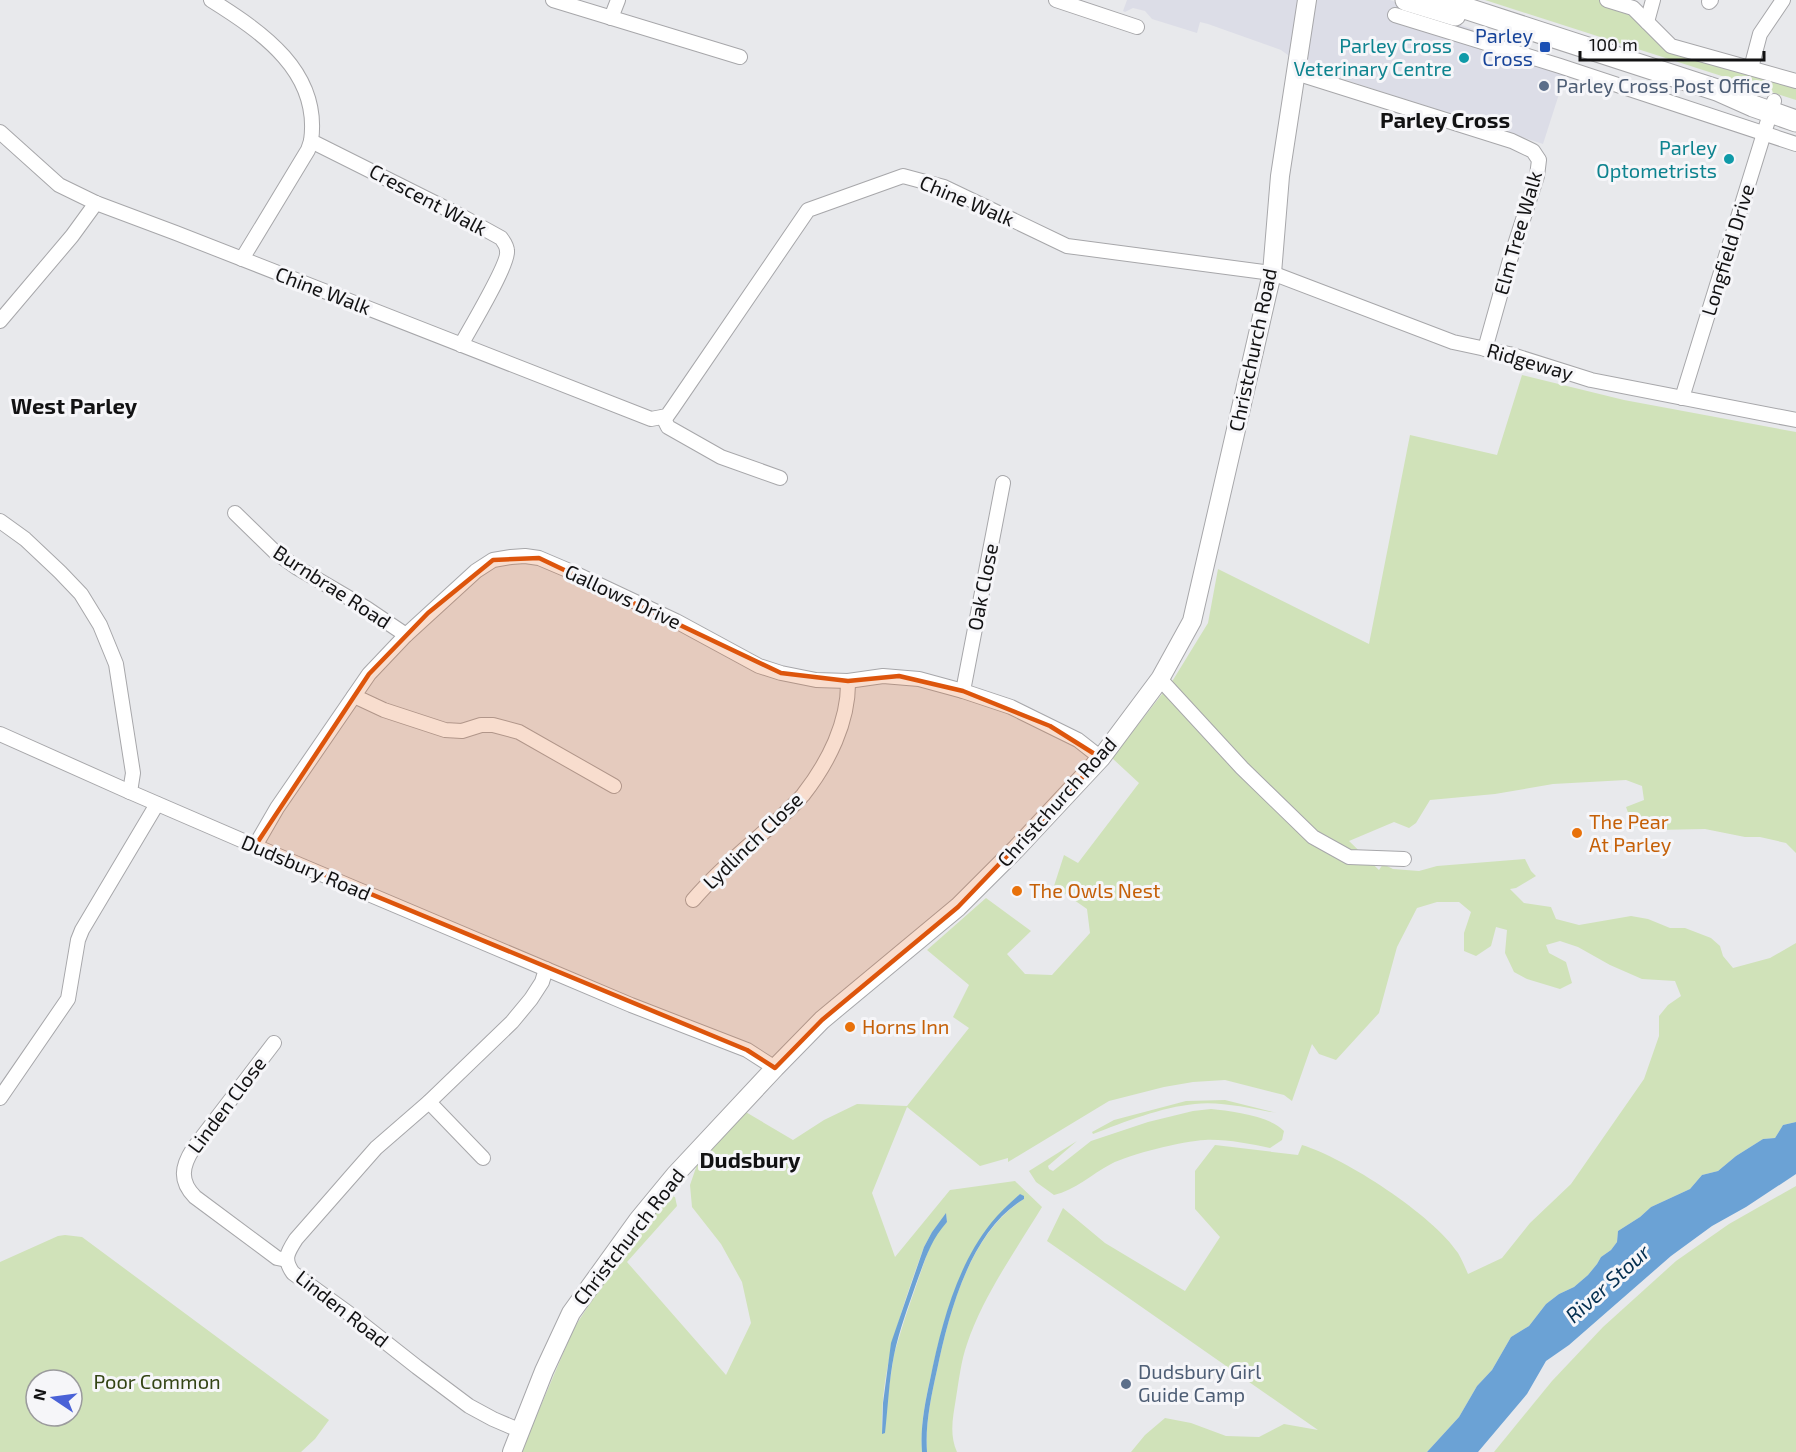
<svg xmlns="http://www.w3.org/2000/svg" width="1796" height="1452" font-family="'Exo 2',sans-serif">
<rect width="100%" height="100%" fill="#e8e9ec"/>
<!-- built -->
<polygon fill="#dcdde7" points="1127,0 1390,0 1569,63 1543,144 1303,66 1281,50 1208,24 1200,22 1197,33 1152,19 1145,11 1133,8 1125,12 1123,11"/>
<!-- green -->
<g fill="#d0e2b9" fill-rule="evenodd">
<polygon points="1485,0 1607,0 1633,8 1671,46 1796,81 1796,100"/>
<path d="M 1522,375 L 1624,400 L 1796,432 L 1796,853 L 1786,843 L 1760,837 L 1745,837 L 1705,829 L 1654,830 L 1633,826 L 1626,807 L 1644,800 L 1642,786 L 1626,780 L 1553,784 L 1495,794 L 1430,800 L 1416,823 L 1409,828 L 1394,822 L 1349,841 L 1379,870 L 1383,864 L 1393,869 L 1419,871 L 1437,866 L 1525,859 L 1531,871 L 1536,876 L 1516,888 L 1510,889 L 1524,903 L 1551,907 L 1556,919 L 1579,925 L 1631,916 L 1648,919 L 1670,928 L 1685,928 L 1711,938 L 1720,946 L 1723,956 L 1733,968 L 1770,958 L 1796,943 L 1796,1122 L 1783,1125 L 1775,1138 L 1763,1139 L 1736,1156 L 1718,1171 L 1702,1175 L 1690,1189 L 1651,1207 L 1640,1217 L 1618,1231 L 1617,1242 L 1611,1250 L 1601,1257 L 1597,1264 L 1588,1275 L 1574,1287 L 1559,1294 L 1546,1304 L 1529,1326 L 1511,1337 L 1492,1370 L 1477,1386 L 1459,1417 L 1427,1452 L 1131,1452 L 1145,1435 L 1165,1418 L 1191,1423 L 1226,1436 L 1259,1437 L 1284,1424 L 1318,1430 L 1047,1241 L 1063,1208 L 1105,1243 L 1185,1291 L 1220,1237 L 1195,1209 L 1195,1171 L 1215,1145 L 1298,1155 L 1302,1145 C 1345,1158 1433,1215 1458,1253 C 1462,1260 1465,1267 1468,1274 L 1502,1258 L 1530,1223 L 1571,1184 L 1644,1079 L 1659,1036 L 1659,1016 L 1668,1005 L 1681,996 L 1675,981 L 1642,979 L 1610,965 L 1578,947 L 1560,941 L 1546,945 L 1549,953 L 1566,962 L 1572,983 L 1560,989 L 1527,979 L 1514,972 L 1505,953 L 1507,930 L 1496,927 L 1491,946 L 1476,956 L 1464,951 L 1464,933 L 1471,912 L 1459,902 L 1437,902 L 1417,908 L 1397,947 L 1379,1013 L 1336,1060 L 1319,1054 L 1312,1044 L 1292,1101 L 1284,1095 L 1225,1080 L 1193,1082 L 1164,1087 L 1109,1101 L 1008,1162 L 1008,1158 L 980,1166 L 907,1107 L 872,1193 L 895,1257 L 950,1190 L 1015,1181 L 1042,1207 C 1016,1250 983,1296 967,1344 C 961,1361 959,1380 956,1398 C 953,1417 949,1434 957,1452 L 927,1452 C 925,1425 931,1397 937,1370 C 949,1312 970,1232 1024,1199 L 1020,1194 C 966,1242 947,1302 932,1371 C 926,1397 920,1425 922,1452 L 521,1452 L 574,1328 L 618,1260 L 666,1195 L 675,1197 L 677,1206 L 627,1262 L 726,1375 L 751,1323 L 742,1282 L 721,1244 L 692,1207 L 690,1185 L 700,1156 L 722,1138 L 744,1111 L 793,1140 L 824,1120 L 857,1104 L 907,1106 L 969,1028 L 953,1017 L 969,985 L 927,950 L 986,898 L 1031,931 L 1007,954 L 1025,974 L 1052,975 L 1090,933 L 1087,909 L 1054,886 L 1064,855 L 1078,863 L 1139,783 L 1112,758 L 1173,680 L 1208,623 L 1218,569 L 1369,644 L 1410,435 L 1497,455 ZM 946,1214 L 947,1222 L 935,1234 L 926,1257 L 905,1318 L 894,1354 L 882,1434 C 880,1369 902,1307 924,1247 L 932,1232 Z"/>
<path d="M 1225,1100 L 1277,1113 C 1251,1109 1222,1101 1195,1104 C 1162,1107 1124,1122 1093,1134 L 1092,1132 L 1114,1120 L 1186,1101 Z"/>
<path d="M 1211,1109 C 1232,1111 1270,1116 1284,1131 L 1282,1140 L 1270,1148 C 1250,1144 1226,1139 1205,1140 C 1183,1141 1130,1154 1111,1164 C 1092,1174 1075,1190 1054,1195 L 1036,1182 L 1029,1171 L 1077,1141 L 1048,1166 L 1049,1169 L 1053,1171 L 1091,1141 L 1148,1122 L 1193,1111 Z"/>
<polygon points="1796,1186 1796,1452 1494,1452 1552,1381 1603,1327 1676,1261 1729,1224"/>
<path d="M 65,1235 L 82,1237 L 329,1420 L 315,1439 L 301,1452 L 0,1452 L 0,1262 L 58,1236 ZM 36,1380 L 72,1380 L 72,1416 L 36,1416 Z"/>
</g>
<!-- water -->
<g fill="#6ba2d5">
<polygon points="1796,1122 1796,1174 1746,1207 1712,1226 1671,1256 1569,1345 1546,1361 1527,1394 1478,1452 1427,1452 1459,1417 1477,1386 1492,1370 1511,1337 1529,1326 1546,1304 1559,1294 1574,1287 1588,1275 1597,1264 1601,1257 1611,1250 1617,1242 1618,1231 1640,1217 1651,1207 1690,1189 1702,1175 1718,1171 1736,1156 1763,1139 1775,1138 1783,1125"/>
<path d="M 1020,1194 L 1024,1196 L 1024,1199 C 970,1231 949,1313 937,1370 C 931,1397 925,1425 927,1452 L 922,1452 C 920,1428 925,1403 930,1380 C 941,1326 956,1267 991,1223 C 999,1213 1010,1203 1020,1194 Z"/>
<path d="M 946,1213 L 947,1222 C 930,1241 925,1260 916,1284 C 908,1307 899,1331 894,1355 C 889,1380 888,1407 885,1433 L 882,1434 L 883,1403 L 891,1343 L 924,1247 L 932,1232 Z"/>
</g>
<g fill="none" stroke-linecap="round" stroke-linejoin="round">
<defs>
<g id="minor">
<path d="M 211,0 C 262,32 321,72 311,141 L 463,217 L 501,238 C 504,242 507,246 507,251 C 509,264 469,330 461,345"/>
<polyline points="553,0 740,57"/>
<polyline points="1056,0 1137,27"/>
<polyline points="1607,0 1633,8 1671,46 1796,81"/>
<polyline points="1709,2 1711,0"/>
<polyline points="1395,15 1560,66 1796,144"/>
<polyline points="611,18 618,0"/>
<polyline points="1647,22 1653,0"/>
<polyline points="1751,68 1760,34 1783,0"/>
<polyline points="1296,73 1512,141 1533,151 1539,160 1537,176 1510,260 1485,349"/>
<polyline points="0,132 59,185 96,203 176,233 651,419 667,416 672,409 808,210 903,176 944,187 1067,246 1272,273 1453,342 1509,354 1591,380 1796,420"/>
<polyline points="242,259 308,150 311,141"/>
<polyline points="0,321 72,236 96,203"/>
<polyline points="1682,398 1774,101"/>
<polyline points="663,417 668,427 721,457 780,478"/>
<polyline points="235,513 275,552 296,567 366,608 406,635"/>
<polyline points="0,521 25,539 60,572 81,594 100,625 116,664 133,773 130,792 255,846 631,1005 747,1050 775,1068"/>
<polyline points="1160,679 1242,768 1313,837 1349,857 1404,859"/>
<polyline points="963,691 1003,483"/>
<polyline points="354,696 384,710 445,730 462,731 481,725 493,725 519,732 614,786"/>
<polyline points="0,734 130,792"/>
<polyline points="255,846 277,808 369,674 406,635 476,571 493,560 511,557 525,556 539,558 572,572 676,621 759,666 781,673 816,680 848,681 883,676 919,679 963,691 1011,707 1078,740 1101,758"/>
<path d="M 693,900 C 712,878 734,858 756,839 C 772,825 789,811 803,795 C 828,763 849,722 848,681"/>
<path d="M 274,1043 L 193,1149 C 182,1166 179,1181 195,1197 L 277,1258 L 287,1260"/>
<polyline points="0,1098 68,999 78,940 82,930 157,804"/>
<polyline points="429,1102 483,1158"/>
<path d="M 521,1431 L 493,1419 L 469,1406 L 417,1367 L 351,1315 L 293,1273 C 283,1259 287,1253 296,1239 L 376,1148 L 429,1102 L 512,1022 L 531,999 L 542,982 L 546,969"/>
</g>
<polyline id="secondary" points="512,1452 544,1371 571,1313 638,1220 675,1175 775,1068 822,1020 958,907 1017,848 1101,758 1160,679 1192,621 1272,273 1280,176 1307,0"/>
<g id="primary">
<polyline points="1406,0 1455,15"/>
<polyline points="1440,0 1717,90 1753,106 1796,121"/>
</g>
</defs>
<!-- minor casing -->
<use href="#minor" stroke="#a7a7aa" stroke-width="16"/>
<!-- secondary casing -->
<use href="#secondary" stroke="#a7a7aa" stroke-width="20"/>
<!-- primary casing -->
<use href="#primary" stroke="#a7a7aa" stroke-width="23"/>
<!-- minor -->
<use href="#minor" stroke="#fff" stroke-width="14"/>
<!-- secondary -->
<use href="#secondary" stroke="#fff" stroke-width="18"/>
<!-- primary -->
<use href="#primary" stroke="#fff" stroke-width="21"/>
</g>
<!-- marked area -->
<path fill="#dd550c" fill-opacity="0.2" stroke="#dd550c" stroke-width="4.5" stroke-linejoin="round" d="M 539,558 L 781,673 L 848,681 L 899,676 L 963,691 L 1050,726 L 1101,758 L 958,907 L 822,1020 L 775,1068 L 747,1050 L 255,846 L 369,674 L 428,613 L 493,560 Z"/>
<!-- markers -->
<rect fill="#1a4fb4" stroke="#f6f6f9" stroke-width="2" x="1539" y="41" width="12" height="12" rx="3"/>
<g fill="#0f9aa8" stroke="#f6f6f9" stroke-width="2">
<circle cx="1464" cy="58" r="6"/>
<circle cx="1729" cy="159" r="6"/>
</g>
<g fill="#5c6f8a" stroke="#f6f6f9" stroke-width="2">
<circle cx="1544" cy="86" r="6"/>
<circle cx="1126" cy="1384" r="6"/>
</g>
<g fill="#e8710a" stroke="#f6f6f9" stroke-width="2">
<circle cx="1577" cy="833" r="6"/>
<circle cx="1017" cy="891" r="6"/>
<circle cx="850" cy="1027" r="6"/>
</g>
<g text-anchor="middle" stroke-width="6" stroke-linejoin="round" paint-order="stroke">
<!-- transit labels -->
<g font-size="20" fill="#164399" stroke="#f6f6f9" text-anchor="end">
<text x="1533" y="43">Parley<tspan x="1533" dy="23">Cross</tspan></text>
</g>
<!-- culture labels -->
<g font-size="20" fill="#0d838f" stroke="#f6f6f9" text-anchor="end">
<text x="1452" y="53">Parley Cross<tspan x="1452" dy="23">Veterinary Centre</tspan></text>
<text x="1717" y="155">Parley<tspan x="1717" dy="23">Optometrists</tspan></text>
</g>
<!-- service labels -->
<g font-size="20" fill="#4e5e75" stroke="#f6f6f9" text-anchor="start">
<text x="1556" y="93">Parley Cross Post Office</text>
<text x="1138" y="1379">Dudsbury Girl<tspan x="1138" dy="23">Guide Camp</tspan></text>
</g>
<!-- street labels -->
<g font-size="20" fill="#121213" stroke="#f6f6f9">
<text transform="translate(428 200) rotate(28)" y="7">Crescent Walk</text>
<text transform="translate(967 201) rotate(23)" y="7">Chine Walk</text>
<text transform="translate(1518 233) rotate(-74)" y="7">Elm Tree Walk</text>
<text transform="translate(1728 250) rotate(-73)" y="7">Longfield Drive</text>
<text transform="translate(323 291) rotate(21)" y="7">Chine Walk</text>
<text transform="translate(1253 350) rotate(-78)" y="7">Christchurch Road</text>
<text transform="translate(1530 362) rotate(16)" y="7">Ridgeway</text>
<text transform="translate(332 587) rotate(33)" y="7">Burnbrae Road</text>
<text transform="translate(983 587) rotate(-79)" y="7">Oak Close</text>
<text transform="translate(623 597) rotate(25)" y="7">Gallows Drive</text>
<text transform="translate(1057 802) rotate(-48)" y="7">Christchurch Road</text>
<text transform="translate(753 841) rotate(-44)" y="7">Lydlinch Close</text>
<text transform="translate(306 868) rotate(23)" y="7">Dudsbury Road</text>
<text transform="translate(227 1105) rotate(-53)" y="7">Linden Close</text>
<text transform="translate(629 1237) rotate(-52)" y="7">Christchurch Road</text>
<text transform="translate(342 1309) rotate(38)" y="7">Linden Road</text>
</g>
<!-- food labels -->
<g font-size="20" fill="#c56008" stroke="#f6f6f9" text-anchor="start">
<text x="1589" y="829">The Pear<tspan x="1589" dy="23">At Parley</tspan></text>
<text x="1029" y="898">The Owls Nest</text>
<text x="862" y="1034">Horns Inn</text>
</g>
<!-- park labels -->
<g font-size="20" fill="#334414" stroke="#f6f6f9">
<text x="157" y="1389">Poor Common</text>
</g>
<!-- water labels -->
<g font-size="21" font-style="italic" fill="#042f50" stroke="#f6f6f9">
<text transform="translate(1608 1284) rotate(-42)" y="7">River Stour</text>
</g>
<!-- quarter labels -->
<g font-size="22" font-weight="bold" fill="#121213" stroke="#f6f6f9">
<text x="1445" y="128">Parley Cross</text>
<text x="74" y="414">West Parley</text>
<text x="750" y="1168">Dudsbury</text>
</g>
</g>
<!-- north arrow -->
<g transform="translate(54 1398) rotate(283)"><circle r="28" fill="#f6f6f9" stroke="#9b9b9d" stroke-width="1.5"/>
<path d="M0-4.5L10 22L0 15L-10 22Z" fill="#4a62d7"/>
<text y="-9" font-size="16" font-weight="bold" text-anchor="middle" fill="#121213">N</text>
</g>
<!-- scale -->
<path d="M1580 51v9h184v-9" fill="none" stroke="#121213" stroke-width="3"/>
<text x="1589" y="51" font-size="18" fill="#121213" stroke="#f6f6f9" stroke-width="4.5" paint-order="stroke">100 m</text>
</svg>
